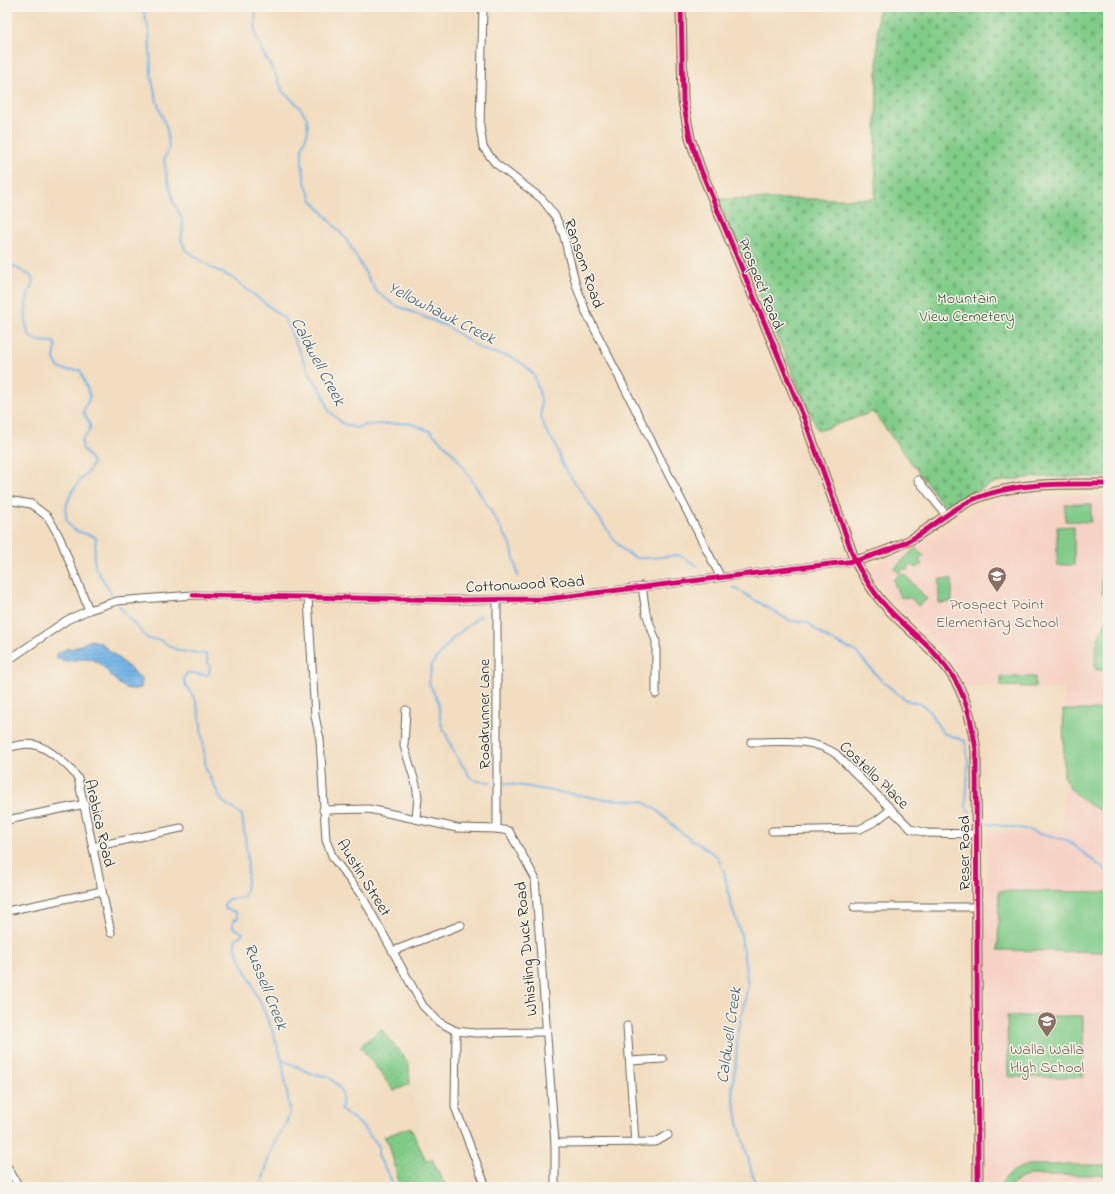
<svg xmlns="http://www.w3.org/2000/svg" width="1115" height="1194" font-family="'Indie Flower',sans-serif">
<defs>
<pattern id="grass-dots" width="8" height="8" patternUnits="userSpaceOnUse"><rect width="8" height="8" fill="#81cc89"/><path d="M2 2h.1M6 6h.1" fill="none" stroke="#6faf76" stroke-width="1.8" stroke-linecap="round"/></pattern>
<pattern id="cemetery-stones" width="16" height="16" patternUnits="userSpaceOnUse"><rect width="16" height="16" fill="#81cc89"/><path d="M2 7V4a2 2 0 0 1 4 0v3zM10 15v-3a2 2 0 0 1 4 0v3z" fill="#6faf76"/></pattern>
<pattern id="water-rules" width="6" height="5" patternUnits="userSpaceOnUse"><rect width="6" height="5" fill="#73b5e8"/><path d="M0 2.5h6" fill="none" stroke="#639bc6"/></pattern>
</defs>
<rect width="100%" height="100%" fill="#f7f3e8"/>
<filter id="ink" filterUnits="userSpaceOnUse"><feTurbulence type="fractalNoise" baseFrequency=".025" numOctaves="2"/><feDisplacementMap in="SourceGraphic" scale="8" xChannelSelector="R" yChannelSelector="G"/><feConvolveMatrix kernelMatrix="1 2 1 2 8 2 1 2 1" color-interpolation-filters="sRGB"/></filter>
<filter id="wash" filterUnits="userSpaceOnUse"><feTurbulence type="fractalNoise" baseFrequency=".012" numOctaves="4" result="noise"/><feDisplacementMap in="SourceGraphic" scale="16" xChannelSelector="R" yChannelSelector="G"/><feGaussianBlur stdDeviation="0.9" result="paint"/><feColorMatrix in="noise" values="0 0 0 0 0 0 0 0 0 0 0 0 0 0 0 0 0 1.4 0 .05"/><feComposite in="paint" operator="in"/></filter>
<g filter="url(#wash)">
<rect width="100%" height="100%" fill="#f2ddc0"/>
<!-- built -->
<polygon fill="#f6d2c4" points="1031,495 1108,496 1108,1187 986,1187 987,832 1063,831 1064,689 966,688 955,667 943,650 894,601 872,575 871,565 903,554 979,507 996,501"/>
<!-- grass -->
<g fill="url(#grass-dots)" stroke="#4e7452">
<polygon points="381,1029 409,1063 410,1084 394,1091 360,1046"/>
<polygon points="410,1127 426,1160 432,1159 446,1187 400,1187 389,1144 384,1137"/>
</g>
<!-- cemetery -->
<polygon fill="url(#cemetery-stones)" stroke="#4e7452" points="878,7 1108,7 1108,477 1034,477 996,482 944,506 873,412 818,431 718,199 875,199"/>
<!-- park -->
<g fill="#81cc89" stroke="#4e7452">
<polygon points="1066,504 1091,504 1091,522 1065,521 1065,506"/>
<polygon points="1074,526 1074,565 1057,565 1057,527"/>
<polygon points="915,548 924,556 919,560 922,564 915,568 912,564 908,566 910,568 907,571 905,568 899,573 894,569"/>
<polygon points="1108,551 1108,594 1102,594 1101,572"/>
<polygon points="900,574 905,575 927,599 918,606 911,598 900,597 893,580"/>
<polygon points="939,579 952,579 952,602 939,603"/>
<path d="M 1108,620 L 1108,670 L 1096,670 C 1093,651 1097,635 1108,620 Z"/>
<polygon points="1001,677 1035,677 1035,687 1001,686"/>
<polygon points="1063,710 1108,710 1108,813 1093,807 1081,799 1071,789 1064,777"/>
<polygon points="999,891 1108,892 1108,952 998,950"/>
<polygon points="1007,1016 1083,1016 1083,1077 1008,1077"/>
<path d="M 1029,1165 L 1108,1165 L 1108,1175 L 1030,1175 L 1019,1179 L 1010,1187 L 999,1187 C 1006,1175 1015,1168 1029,1165 Z"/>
</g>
<!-- water -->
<path fill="url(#water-rules)" stroke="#486882" d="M 91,640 L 101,643 L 142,679 L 141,688 C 118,695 112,671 96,661 C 88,656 76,661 68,661 C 64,661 59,659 56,657 L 57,654 L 68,648 L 72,649 Z"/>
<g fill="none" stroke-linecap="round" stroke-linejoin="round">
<!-- stream -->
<g stroke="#73b5e8" stroke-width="2">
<polyline points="140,7 143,10 149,30 151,75 157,102 167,129 169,148 164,160 167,177 174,204 182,218 183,229 181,240 186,250 212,268 231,277 284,318 311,376 322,391 329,411 343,424 356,428 365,425 409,423 430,431 453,453 470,477 511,545 518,576"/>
<polyline points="256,7 255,33 264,55 277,77 283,92 298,105 307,118 308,131 302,148 302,163 305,182 312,200 346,239 376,291 393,304 446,326 483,350 511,357 523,364 534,375 541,399 541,417 544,427 556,446 562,464 615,541 625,552 636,558 653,558 679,555 697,566"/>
<path d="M 7,262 L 32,277 L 33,283 C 26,293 21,329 32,338 C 38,342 48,342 54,342 L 56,346 L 54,359 L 59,368 L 67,370 L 80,370 L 90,396 L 83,412 L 90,424 L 90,430 L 82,440 L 82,448 L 93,462 C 91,471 84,475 79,482 C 70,493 59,514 71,527 C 78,535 89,532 96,538 L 94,560 L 96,569 L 112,594"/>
<polyline points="733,587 785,618 792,621 807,622 825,637 856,652 879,678 895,692 906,700 923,705 929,711 943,733 965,741 968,760 966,807 970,812"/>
<path d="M 119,605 C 127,618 138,627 148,639 L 160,640 L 175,649 L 182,651 L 206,654 L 210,669 L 208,675 C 201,676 195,672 187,673 L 184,678 L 185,684 L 196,701 L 200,718 L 206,769 L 222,801 L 242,815 C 245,842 252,871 244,897 L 228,899 L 224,904 L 225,909 L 236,912 L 238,918 L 233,921 L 233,927 L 243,933 L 235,940 L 235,946 L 271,1027 L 282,1060 L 315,1075 L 328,1076 C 341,1088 345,1091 341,1110 L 359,1123 L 379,1146 L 378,1156 L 392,1181 L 390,1187"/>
<polyline points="481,615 453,638 432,664 429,683 438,701 441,723 454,752 470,777 477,781 491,782"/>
<polyline points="504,783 602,799 642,801 658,811 679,831 718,857 724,872 730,901 741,935 748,986 738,1031 736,1061 732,1089 738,1122 756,1187"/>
<polyline points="988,824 1025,829 1043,835 1067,840 1108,872"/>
<polyline points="261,1187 269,1156 277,1136 286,1124 290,1112 282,1060"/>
</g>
</g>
</g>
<g filter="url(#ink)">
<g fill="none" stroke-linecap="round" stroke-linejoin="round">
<defs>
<g id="minor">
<polyline points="483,7 480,126 483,147 495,163 542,199 555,216 563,233 576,285 586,312 720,576"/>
<polyline points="918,480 946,515"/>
<polyline points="7,500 31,504 48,517 59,536 89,610"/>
<polyline points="642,586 646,613 656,641 656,694"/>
<polyline points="308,598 315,716 320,739 326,840 333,858 362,896 423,1006 439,1022 456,1031 475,1033 546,1032"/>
<polyline points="7,661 67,620 89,610 117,601 193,595 458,600 546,599 855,561"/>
<polyline points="406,710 404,746 416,785 418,798 416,818"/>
<path d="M 751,742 C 781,742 811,737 836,754 L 911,829 L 927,833 L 976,834"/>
<path d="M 7,748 C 30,741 40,743 58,758 C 66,764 72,770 78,778 L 111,933"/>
<polyline points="323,810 369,809 457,828 497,829 509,831 535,878 555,1143 555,1187"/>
<polyline points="7,820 85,804"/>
<polyline points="497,829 497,600"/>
<polyline points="772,831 860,829 876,821 890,810"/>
<polyline points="93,847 181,828"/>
<polyline points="854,907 976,907"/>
<polyline points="7,911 102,891"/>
<polyline points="393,951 461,925"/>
<polyline points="627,1026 635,1143"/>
<polyline points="456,1031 455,1107 486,1187"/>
<polyline points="630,1061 663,1059"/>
<polyline points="555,1143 656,1142 668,1135"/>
<polyline points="7,1166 19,1187"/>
</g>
<g id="major">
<path d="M 681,7 L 683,101 L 690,138 L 700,168 L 804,418 L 855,561 C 863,575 871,589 882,602 C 905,629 936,648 955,680 C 968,702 972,725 976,750 L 978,1187"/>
<path d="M 855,561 C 875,555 894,549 912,539 C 935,525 956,505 982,496 C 1022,482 1066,484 1108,484"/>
</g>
</defs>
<!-- minor casing -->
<use href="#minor" stroke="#676055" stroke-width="9"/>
<!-- major casing -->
<use href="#major" stroke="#676055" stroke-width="11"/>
<!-- minor -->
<use href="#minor" stroke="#fff" stroke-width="7"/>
<!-- major -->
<use href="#major" stroke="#fcbd6f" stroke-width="9"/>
<defs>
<g id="cycleway">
<path d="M 681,7 L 683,101 L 690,138 L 700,168 L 804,418 L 855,561 C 863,575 871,589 882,602 C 905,629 936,648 955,680 C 968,702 972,725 976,750 L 978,1187"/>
<path d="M 193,595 L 458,600 L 546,599 L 855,561 C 875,555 894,549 912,539 C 935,525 956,505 982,496 C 1022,482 1066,484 1108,484"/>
</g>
</defs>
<!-- cycleway casing -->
<use href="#cycleway" stroke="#f7f3e8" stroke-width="8"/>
<!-- cycleway -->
<use href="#cycleway" stroke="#d6006c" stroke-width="5"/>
</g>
</g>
<!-- icons -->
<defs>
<symbol id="school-pin" viewBox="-11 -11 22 30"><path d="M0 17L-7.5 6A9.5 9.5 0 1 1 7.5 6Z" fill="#8d6e63" stroke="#f7f3e8"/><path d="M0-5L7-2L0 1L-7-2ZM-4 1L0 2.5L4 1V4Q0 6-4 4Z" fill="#fff"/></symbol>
</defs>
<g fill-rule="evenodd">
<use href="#school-pin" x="986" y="565" width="22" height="30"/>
<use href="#school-pin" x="1036" y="1010" width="22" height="30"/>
</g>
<g text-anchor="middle" stroke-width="3" stroke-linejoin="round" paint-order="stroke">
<!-- street labels -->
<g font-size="16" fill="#1c1c1c" stroke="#f7f3e8">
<text transform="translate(585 263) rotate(71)" y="6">Ransom Road</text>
<text transform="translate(762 283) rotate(68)" y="6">Prospect Road</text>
<text transform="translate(525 583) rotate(-3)" y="6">Cottonwood Road</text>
<text transform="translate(483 714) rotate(-90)" y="6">Roadrunner Lane</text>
<text transform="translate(875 774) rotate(44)" y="6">Costello Place</text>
<text transform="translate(101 823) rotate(77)" y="6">Arabica Road</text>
<text transform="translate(963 853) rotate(-90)" y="6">Reser Road</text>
<text transform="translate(365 877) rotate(58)" y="6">Austin Street</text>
<text transform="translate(525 949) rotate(-95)" y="6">Whistling Duck Road</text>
</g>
<!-- park labels -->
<g font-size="16" fill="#3f5a42" stroke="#f7f3e8">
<text x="967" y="303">Mountain<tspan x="967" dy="18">View Cemetery</tspan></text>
</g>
<!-- education labels -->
<g font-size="16" fill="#785e54" stroke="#f7f3e8">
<text x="997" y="609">Prospect Point<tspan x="997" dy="18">Elementary School</tspan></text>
<text x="1047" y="1054">Walla Walla<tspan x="1047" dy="18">High School</tspan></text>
</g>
<!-- water labels -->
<g font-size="17" font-style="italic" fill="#3f596e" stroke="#f7f3e8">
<text transform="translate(442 312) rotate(27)" y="6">Yellowhawk Creek</text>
<text transform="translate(319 361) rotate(62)" y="6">Caldwell Creek</text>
<text transform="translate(267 986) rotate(68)" y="6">Russell Creek</text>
<text transform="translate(728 1035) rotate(-82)" y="6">Caldwell Creek</text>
</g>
</g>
<!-- margin -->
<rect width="1115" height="1194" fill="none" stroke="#f7f3e8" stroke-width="24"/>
</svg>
